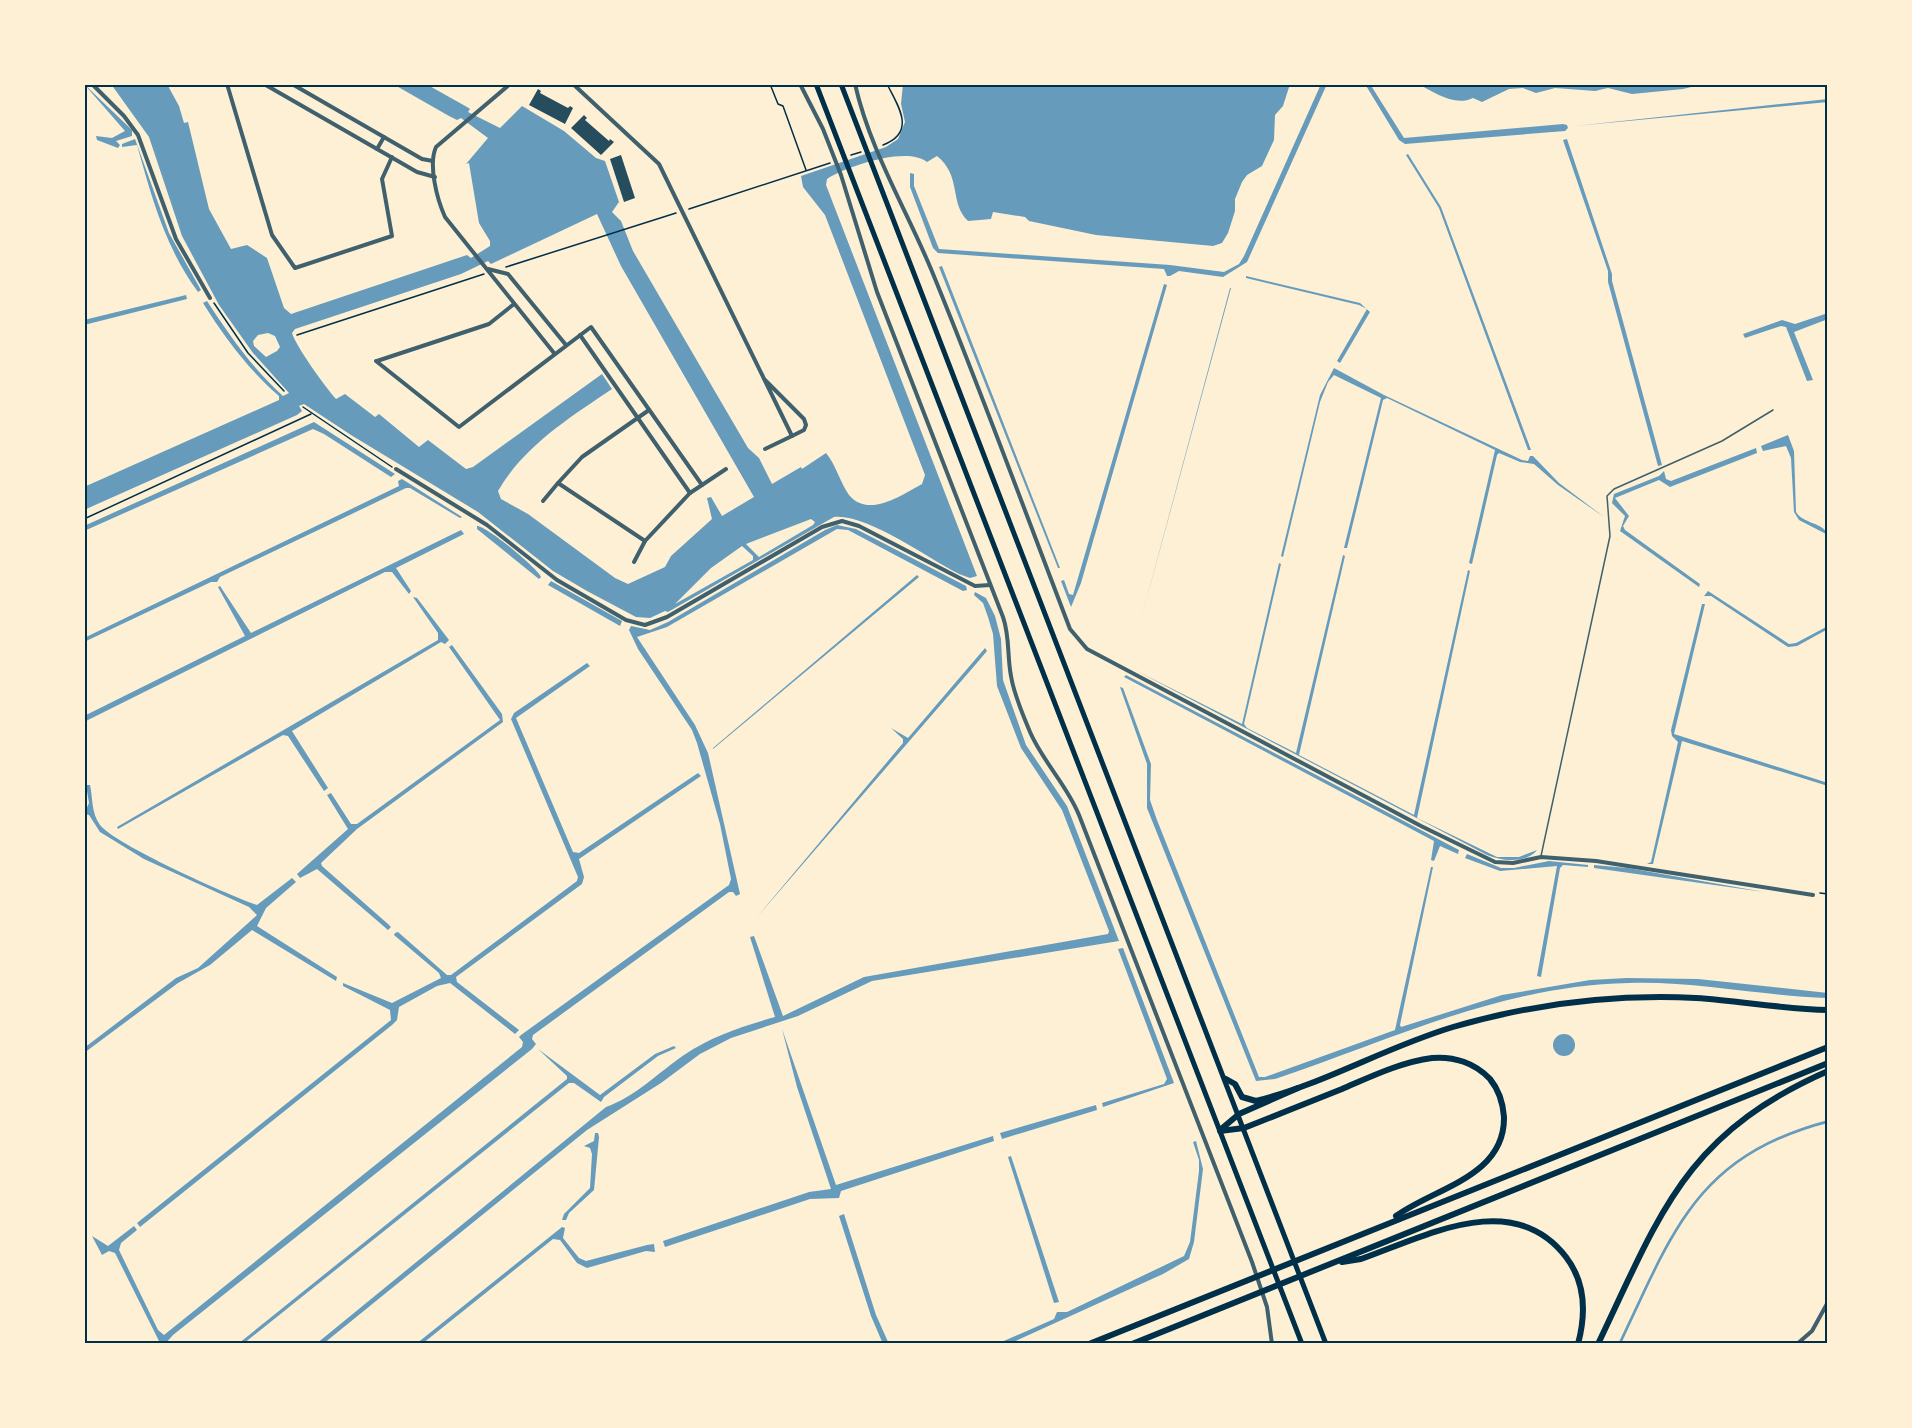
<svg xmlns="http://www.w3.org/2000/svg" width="1912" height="1428" font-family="Ubuntu,sans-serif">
<rect width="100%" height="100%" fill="#fdf0d5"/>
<!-- water -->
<g fill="#669bbc" fill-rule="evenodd">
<polygon points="84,84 132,130 132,136 116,141 120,145 118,148 97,140 96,136 112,138 125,131"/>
<path d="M 111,84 L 167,84 L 179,106 L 184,123 L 188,122 L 209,209 L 231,249 L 247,245 L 267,258 L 284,308 L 291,314 L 467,255 L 471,258 L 490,246 L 490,241 L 479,223 L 469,163 L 466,164 L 488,138 L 461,118 L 457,120 L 449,116 L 393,84 L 426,84 L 467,107 L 470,109 L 468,112 L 500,128 L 522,106 L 564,131 L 596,158 L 605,161 L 619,202 L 612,212 L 621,221 L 633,251 L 748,448 L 759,458 L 772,484 L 801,467 L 802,469 L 826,453 C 836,465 840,482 849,495 C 869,519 903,494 922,484 L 925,475 L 825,215 L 803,187 L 801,176 L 886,147 L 898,139 L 905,122 L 901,104 L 903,84 L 1290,84 L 1283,106 L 1275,115 L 1274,140 L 1262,166 L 1247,175 L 1242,182 L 1235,199 L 1235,211 L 1228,233 L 1222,243 L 1213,246 L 1096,235 L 1029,221 L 1025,217 L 993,212 L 991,219 L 968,221 C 949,203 962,176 937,156 L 927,162 C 907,146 847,166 827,179 L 826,185 L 977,576 L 970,578 L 959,574 C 927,558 868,514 834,517 L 668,612 L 665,611 L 650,618 L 636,617 L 587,591 L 553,571 L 478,512 L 351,435 L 304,404 L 299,406 L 302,411 L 297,415 L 84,510 L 84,487 L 279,400 L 279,396 C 248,369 225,338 203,303 L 207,301 C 230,336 252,368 283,396 L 289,393 L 253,353 L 219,305 L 182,236 L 149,137 ZM 597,214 L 621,266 L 754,497 L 722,516 L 711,497 L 707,498 L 712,519 L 671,556 L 665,567 L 628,584 L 615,578 L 528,514 L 501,499 L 498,491 C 524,446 569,418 612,389 L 602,374 L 473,467 L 466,469 L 428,440 L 419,447 L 379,414 L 375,417 L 345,394 L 336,399 C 326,388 295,345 292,333 L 295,329 L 461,274 L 488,261 L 491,264 ZM 268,333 L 275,336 L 280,347 L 277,351 L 266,357 L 254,346 L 253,341 L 258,335 ZM 811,519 L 815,522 L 813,525 L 759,557 L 746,544 ZM 742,546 L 753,556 L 753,560 L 675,604 L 711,568 Z"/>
<polygon points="1321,84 1327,84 1247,262 1223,277 1179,271 1170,276 1167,276 1164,269 938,253 933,248 910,187 910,173 914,174 914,186 939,249 1170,265 1224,272 1239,264 1244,256"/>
<polygon points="1365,84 1370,84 1404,138 1563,124 1567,125 1568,128 1565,131 1405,144 1399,140"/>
<path d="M 1418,84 L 1704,84 L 1683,89 L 1632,94 L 1608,88 L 1595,91 L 1555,88 L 1536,93 L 1523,88 L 1509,89 L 1482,102 L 1473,98 C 1454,107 1434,92 1418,84 Z"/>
<polygon points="1828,99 1828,102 1575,126"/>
<path d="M 135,139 L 169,233 L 201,290 L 198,292 C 165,247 152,198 137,145 L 122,147 L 122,144 Z"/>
<polygon points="1567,139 1612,274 1612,281 1662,465 1658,466 1608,282 1608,271 1563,140"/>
<polygon points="1408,154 1441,207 1531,450 1528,450 1439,208 1406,155"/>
<polygon points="942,266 1060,568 1058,568 939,267"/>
<polygon points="1246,276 1360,303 1370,312 1340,363 1337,361 1367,309 1359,305 1246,278"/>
<polygon points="1164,284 1167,285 1081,583 1071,607 1061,581 1064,580 1069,594 1073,595"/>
<polygon points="1230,288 1231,288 1142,616"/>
<polygon points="186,295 187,299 84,325 84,320"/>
<polygon points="1828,313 1828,319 1794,332 1813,380 1807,381 1786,327 1781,326 1745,338 1743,334 1782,320 1795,324"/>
<polygon points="1334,368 1384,395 1522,460 1528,461 1530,456 1533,456 1559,483 1604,517 1558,485 1534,464 1520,462 1499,453 1497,455 1472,564 1469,563 1495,450 1387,398 1383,400 1347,548 1344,548 1381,398 1334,375 1328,382 1320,402 1283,557 1281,556 1320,395"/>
<polygon points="314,422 395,474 391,477 324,434 313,429 84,531 84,526"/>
<path d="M 1788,435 L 1794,451 L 1796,512 C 1803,524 1823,522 1828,535 L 1799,520 L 1794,512 L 1791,458 L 1786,446 L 1763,451 L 1761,446 Z"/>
<polygon points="1756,448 1757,453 1670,487 1659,480 1615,498 1629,516 1623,526 1625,530 1700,584 1699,587 1620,531 1625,516 1612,503 1614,494 1659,476 1664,471 1666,479 1671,481"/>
<polygon points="402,479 462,517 460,518 410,488 406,488 220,577 217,582 211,582 84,642 84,638 399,486 398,481"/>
<polygon points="837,525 856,529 966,586 967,590 963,591 848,530 837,529 667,627 637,637 695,725 708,753 740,894 736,896 733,892 729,892 533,1035 532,1039 536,1044 532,1049 173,1335 165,1344 159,1341 115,1253 109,1251 102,1255 92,1236 108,1246 134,1226 137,1230 121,1243 119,1250 158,1330 164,1335 522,1047 523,1042 519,1037 521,1035 729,885 731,879 720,824 697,743 692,730 638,649 629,630 631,626 650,630 668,622 825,530"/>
<path d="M 477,526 C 487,526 538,569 541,577 L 539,579 L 477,529 Z"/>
<polygon points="461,530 464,534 396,568 411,591 409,594 392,572 385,572 84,722 84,716 245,636 218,587 220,586 251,633"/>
<path d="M 1343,555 L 1345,556 L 1299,755 L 1414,815 L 1468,570 L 1470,571 L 1417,818 L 1497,857 L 1519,857 L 1537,850 C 1526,864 1502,861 1487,855 L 1135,670 L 1242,724 L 1279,563 L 1281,564 L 1244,724 L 1247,728 L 1296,753 Z"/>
<polygon points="917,575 919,577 713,749 713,748"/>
<polygon points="551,581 622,621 620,626 548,585"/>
<polygon points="1708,591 1789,644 1796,643 1828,626 1828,629 1797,646 1788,647 1711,596 1704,596"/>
<path d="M 975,592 L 986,598 L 995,616 L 1001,639 L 1003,680 L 1026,745 L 1067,806 L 1119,941 L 872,981 L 798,1016 L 731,1038 L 700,1054 L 661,1083 L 587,1130 L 323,1344 L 316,1344 L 606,1107 C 635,1097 659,1072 684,1055 C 712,1036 743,1026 775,1017 L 750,937 L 754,936 L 783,1016 L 864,977 L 1108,934 L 1109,931 L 1062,810 L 1021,748 L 997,686 L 993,634 L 988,617 L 983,603 L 974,595 Z"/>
<polygon points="413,597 417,598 449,640 445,644 441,642 292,731 328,788 324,791 288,736 283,735 118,829 117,827 438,640 438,633"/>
<polygon points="1702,604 1705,604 1674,734 1828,783 1828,786 1682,741 1653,864 1647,864 1651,862 1678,742 1672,736 1671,730"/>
<polygon points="452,645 502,714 503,722 357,829 321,863 322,866 388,924 391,927 388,930 317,869 300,878 297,874 348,829 327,795 331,793 351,824 357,824 500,720 449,647"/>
<polygon points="985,648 987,651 976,664 757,917 903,743 903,739 891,728 908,738"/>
<polygon points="587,663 590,666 516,718 573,852 579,853 698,773 701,776 579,859 584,877 582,884 456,977 457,982 519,1030 515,1034 450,983 437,986 399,1007 397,1020 392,1025 140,1227 137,1223 391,1020 390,1010 343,986 343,983 392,1003 441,978 439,973 394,935 395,933 398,932 447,975 451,975 577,881 578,877 511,719 514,713"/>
<polygon points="1126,675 1459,850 1458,854 1440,846 1434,861 1431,860 1434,841 1124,677"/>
<path d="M 1120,687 L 1123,688 L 1151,764 L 1150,800 L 1157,820 L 1259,1077 L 1265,1077 L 1395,1030 L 1431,867 L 1433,867 L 1400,1025 L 1401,1027 L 1502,995 L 1590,980 L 1627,978 L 1698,979 L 1828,993 L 1828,998 C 1761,996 1696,981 1629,983 C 1500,986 1394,1039 1275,1079 L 1256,1081 L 1147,808 L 1147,764 Z"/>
<path d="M 86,785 L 90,785 C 93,798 91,813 100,825 C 116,845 228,895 257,905 L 292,878 L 296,882 L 266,908 L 257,926 L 337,977 L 336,981 L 252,930 L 210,965 L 178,983 L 84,1053 L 84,1048 L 176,978 L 198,968 L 257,915 L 249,907 L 144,859 L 100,832 L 89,815 L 84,814 L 89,803 Z"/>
<polygon points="1467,854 1501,868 1514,868 1549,861 1588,865 1588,867 1563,865 1560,868 1541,977 1537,976 1557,866 1500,871 1465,858"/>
<polygon points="1594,865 1628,868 1764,892 1594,868"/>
<polygon points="1123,948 1174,1083 1103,1107 1102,1103 1164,1084 1167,1079 1118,949"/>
<polygon points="782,1029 836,1185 993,1136 994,1141 841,1191 839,1198 810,1199 665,1247 663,1241 809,1192 831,1189 797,1087"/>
<circle cx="1564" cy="1045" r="11"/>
<polygon points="674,1046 676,1048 658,1056 604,1097 601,1102 574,1083 569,1083 243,1344 238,1344 567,1079 567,1076 538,1049 600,1095 655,1054"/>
<polygon points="1096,1105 1097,1110 1002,1139 1000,1133"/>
<path d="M 1828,1120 L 1828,1123 C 1697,1157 1674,1233 1621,1344 L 1618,1344 C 1672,1231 1695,1155 1828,1120 Z"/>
<polygon points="595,1133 598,1133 599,1137 594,1190 569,1213 566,1220 562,1220 564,1214 590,1188 592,1154 590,1148 584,1146 594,1141"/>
<polygon points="1196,1141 1203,1169 1194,1242 1189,1259 1163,1274 1009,1344 997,1344 1054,1319 1057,1312 1067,1312 1184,1256 1190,1242 1199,1171 1199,1160 1193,1142"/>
<polygon points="1011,1156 1059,1302 1054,1303 1008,1157"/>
<polygon points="844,1214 876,1315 889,1344 883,1344 871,1316 839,1216"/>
<polygon points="562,1227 565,1228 563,1238 579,1258 586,1261 647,1245 654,1244 655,1252 646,1251 587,1268 577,1263 560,1240 553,1239 422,1344 416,1344"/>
</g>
<!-- building -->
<g fill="#264d5e">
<polygon points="538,89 541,91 540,93 568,108 570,106 573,108 565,124 529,105"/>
<polygon points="584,115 587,118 585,120 609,141 610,139 614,142 601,155 571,128"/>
<polygon points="621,155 635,198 624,202 610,159"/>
</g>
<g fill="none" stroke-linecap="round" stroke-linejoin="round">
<!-- path -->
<g stroke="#003049" stroke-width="1.5">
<polyline points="770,84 778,104 783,106 806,170"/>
<path d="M 883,145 C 917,132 898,106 887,84"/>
<polyline points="851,155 861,152"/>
<polyline points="689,209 830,163"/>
<polyline points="506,267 676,213"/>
<polyline points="214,303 248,353 284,391"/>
<polyline points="297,335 484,274"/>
<polyline points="303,407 392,467"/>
<polyline points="84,519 311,414"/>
<polyline points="1820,893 1828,894"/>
</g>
<!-- service -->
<polyline stroke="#3f606c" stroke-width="1.5" points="1541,856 1610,536 1607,496 1614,489 1722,441 1773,410"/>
<!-- minor -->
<g stroke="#3f606c" stroke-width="4">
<polyline points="92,84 124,116 138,135 176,239 210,298"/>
<polyline points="227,84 272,235 295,268 392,236 382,179 392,157"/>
<polyline points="264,84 417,172 435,177"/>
<polyline points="292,84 422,159 433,161"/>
<path d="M 510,84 L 436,147 C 428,165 437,199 445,217 L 554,353"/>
<polyline points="573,84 659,164 792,436 804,430 806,425 804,419 764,379"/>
<path d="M 800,84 L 823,129 L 841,175 L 877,292 L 1003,617 C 1010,637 1007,656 1011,676 C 1014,695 1023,715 1030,732 C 1043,762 1067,785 1079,815 L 1252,1262 L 1267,1307 L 1272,1344"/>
<path d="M 855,84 C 870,150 905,207 931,269 C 980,388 1024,509 1070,629 L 1087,649 L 1421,826 L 1495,862 L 1513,863 L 1541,857 L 1596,861 L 1813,895"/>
<polyline points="377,149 384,137"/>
<polyline points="488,269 508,274 566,345"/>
<polyline points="580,335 690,493"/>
<polyline points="376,361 459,427 591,327 702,485"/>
<polyline points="377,361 489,324 514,304"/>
<polyline points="649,410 582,457 558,483 645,541 690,493 726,469"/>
<polyline points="765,449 792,436"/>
<polyline points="396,469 487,525 557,580 626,620 645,625 667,617 822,527 842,521 859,526 975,586 990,585"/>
<polyline points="543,501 558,483"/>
<polyline points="634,562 645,541"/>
<polyline points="1797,1344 1812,1331 1828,1302"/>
</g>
<!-- primary -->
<g stroke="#003049" stroke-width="5">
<polyline points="816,84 1302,1344"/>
<polyline points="841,84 1326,1344"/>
</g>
<!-- trunk -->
<g stroke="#003049" stroke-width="6">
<path d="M 1226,1079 L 1235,1084 L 1242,1097 L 1256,1101 C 1324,1084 1386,1047 1453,1027 C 1532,1004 1614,994 1696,998 C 1740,1001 1784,1009 1828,1010"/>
<polyline points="1220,1130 1239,1114 1298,1088"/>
<path d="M 1220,1131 L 1244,1128 C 1277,1115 1309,1102 1342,1089 C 1370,1077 1401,1062 1432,1058 C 1454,1056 1475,1063 1490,1079 C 1499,1090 1503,1103 1504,1117 C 1505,1177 1434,1188 1396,1216"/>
<path d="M 1342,1262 L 1361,1259 C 1426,1236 1513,1188 1566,1257 C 1586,1283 1586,1314 1578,1344"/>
<polyline points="1089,1344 1828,1047"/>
<polyline points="1132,1344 1828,1063"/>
<path d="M 1598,1344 C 1661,1212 1685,1134 1828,1071"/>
</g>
</g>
<!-- border -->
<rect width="1912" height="1428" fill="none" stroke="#fdf0d5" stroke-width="171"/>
<rect x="86" y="86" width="1740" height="1256" fill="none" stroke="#003049" stroke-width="2"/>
</svg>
